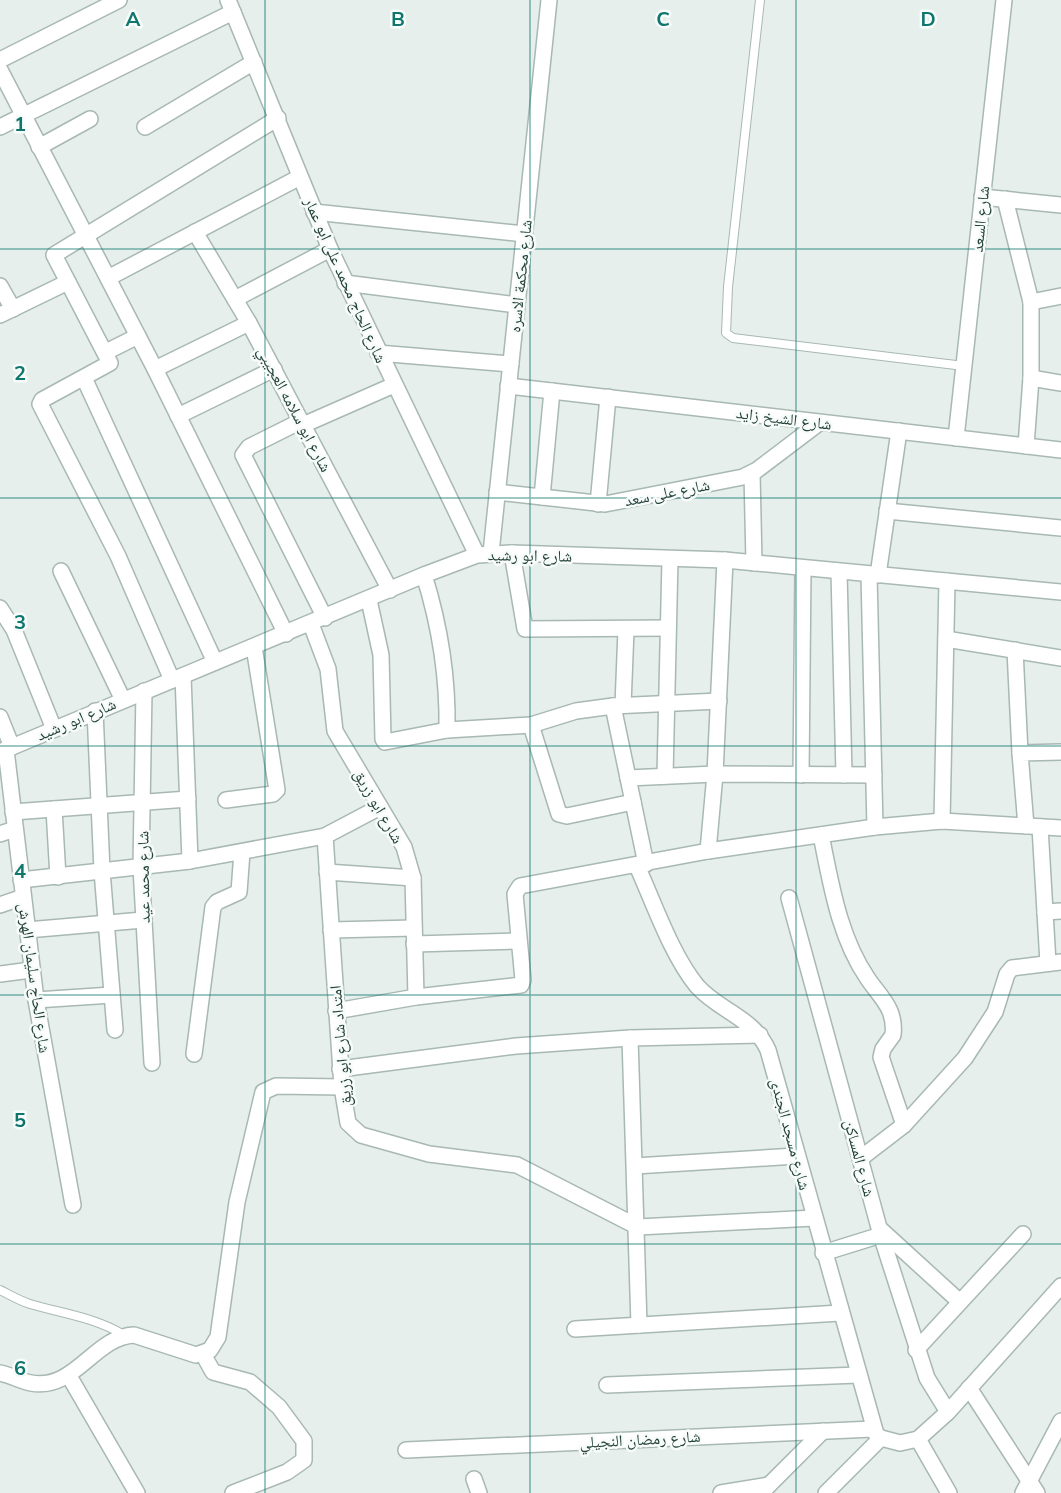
<svg xmlns="http://www.w3.org/2000/svg" width="1061" height="1493" font-family="Mulish,'Noto Naskh Arabic',sans-serif">
<rect width="100%" height="100%" fill="#e6efeb"/>
<g fill="none" stroke-linecap="round" stroke-linejoin="round">
<defs>
<g id="service">
<polyline points="760,0 728,287 726,333 733,338 964,366"/>
<path d="M 0,1290 C 10,1295 20,1301 30,1304 C 64,1314 94,1317 124,1335"/>
</g>
<g id="minor">
<polyline points="228,0 330,249 477,555"/>
<polyline points="0,60 119,0"/>
<polyline points="0,70 155,369 286,634"/>
<polyline points="0,127 233,12"/>
<polyline points="145,127 254,62"/>
<polyline points="39,147 90,119"/>
<polyline points="982,197 1061,205"/>
<polyline points="1005,199 1031,302 1031,378 1026,446"/>
<polyline points="314,212 524,234"/>
<polyline points="195,232 249,323 390,590"/>
<polyline points="108,278 300,177"/>
<polyline points="345,283 517,305"/>
<polyline points="0,286 13,309"/>
<polyline points="235,299 330,249"/>
<polyline points="1031,302 1061,296"/>
<polyline points="0,315 68,282"/>
<polyline points="106,352 138,336"/>
<polyline points="378,353 511,364"/>
<polyline points="155,369 249,323"/>
<polyline points="84,378 215,662"/>
<polyline points="1031,378 1061,383"/>
<polyline points="508,386 1061,450"/>
<polyline points="178,416 274,369"/>
<polyline points="301,421 249,447 243,455 325,618"/>
<polyline points="303,425 394,385"/>
<polyline points="956,438 1004,0"/>
<polyline points="752,473 754,563"/>
<polyline points="497,492 605,504 743,477 757,470 819,423"/>
<polyline points="542,497 552,391"/>
<polyline points="598,504 608,397"/>
<polyline points="887,511 1061,528"/>
<polyline points="491,553 549,0"/>
<polyline points="512,553 525,629 668,628"/>
<polyline points="61,571 123,700"/>
<polyline points="839,572 844,775"/>
<path d="M 424,575 C 440,626 448,676 447,730"/>
<polyline points="869,575 875,827"/>
<polyline points="878,575 899,431"/>
<polyline points="369,600 381,655 383,739 385,742 447,730 531,725 576,711 613,706 719,701"/>
<polyline points="0,608 14,630 54,729"/>
<polyline points="311,624 328,669 335,731 404,847 413,878 416,997"/>
<polyline points="946,639 1061,658"/>
<polyline points="1015,650 1020,753"/>
<polyline points="183,676 190,861"/>
<polyline points="172,680 118,556 40,404 42,400 110,363 54,255 278,118"/>
<polyline points="144,691 141,867 152,1063"/>
<polyline points="623,705 626,630"/>
<polyline points="613,706 646,864"/>
<polyline points="95,711 102,871 115,1030"/>
<polyline points="0,717 12,747"/>
<polyline points="531,725 559,814 567,816 633,802"/>
<polyline points="6,750 36,1000 73,1205"/>
<polyline points="0,752 424,575 477,555 512,553 725,560 1061,592"/>
<polyline points="801,775 803,568"/>
<polyline points="665,776 670,559"/>
<polyline points="628,778 715,774 874,775"/>
<polyline points="226,800 273,794 277,790 254,647"/>
<polyline points="54,809 58,877"/>
<polyline points="13,812 188,799"/>
<polyline points="942,821 947,581"/>
<polyline points="1026,826 1020,753 1061,752"/>
<polyline points="1040,827 1048,963"/>
<polyline points="0,834 15,829"/>
<path d="M 821,835 C 831,884 839,937 868,979 C 881,998 896,1009 893,1035 L 883,1049 L 881,1057 L 904,1125"/>
<polyline points="325,836 342,1087 348,1123 361,1135 429,1154 517,1165 638,1227 814,1218"/>
<polyline points="708,851 715,774 725,560"/>
<path d="M 637,866 C 654,903 671,954 697,986 C 719,1011 753,1017 768,1050 L 876,1434 L 881,1438 L 900,1443 L 918,1439 L 948,1412 L 1061,1286"/>
<polyline points="327,872 413,878"/>
<polyline points="21,880 190,861 325,836 380,807"/>
<polyline points="789,898 881,1235 927,1378 948,1412"/>
<polyline points="0,905 23,897"/>
<polyline points="1045,912 1061,911"/>
<polyline points="27,930 143,920"/>
<polyline points="331,930 414,928"/>
<polyline points="414,944 518,941"/>
<polyline points="0,974 31,970"/>
<polyline points="36,1000 112,995"/>
<polyline points="336,1011 416,997 521,985 523,980 515,894 520,886 708,851 875,827 942,821 1061,828"/>
<polyline points="630,1038 639,1325"/>
<polyline points="194,1054 213,907 217,902 239,892 242,852"/>
<polyline points="340,1069 516,1046 630,1038 760,1035"/>
<polyline points="861,1158 904,1125 965,1058 995,1012 1007,974 1012,968 1061,962"/>
<polyline points="635,1166 796,1156"/>
<polyline points="880,1229 960,1302"/>
<polyline points="823,1253 881,1235"/>
<polyline points="575,1329 840,1313"/>
<polyline points="916,1350 1023,1234"/>
<polyline points="203,1354 213,1372 250,1382 279,1407 304,1441 304,1460 287,1472 233,1493"/>
<path d="M 0,1373 C 11,1375 20,1381 31,1383 C 75,1391 94,1337 134,1335 L 196,1355 L 210,1350 L 218,1337 L 237,1202 L 263,1092 L 276,1086 L 342,1087"/>
<polyline points="69,1376 137,1493"/>
<polyline points="607,1385 858,1375"/>
<polyline points="969,1388 1037,1493"/>
<polyline points="918,1439 949,1493"/>
<polyline points="406,1450 873,1429"/>
<polyline points="474,1479 479,1493"/>
<polyline points="721,1493 769,1485"/>
<polyline points="761,1493 823,1431"/>
<polyline points="826,1493 881,1438"/>
<polyline points="1023,1493 1061,1421"/>
</g>
</defs>
<!-- service casing -->
<use href="#service" stroke="#a8b8b2" stroke-width="10"/>
<!-- minor casing -->
<use href="#minor" stroke="#a8b8b2" stroke-width="18"/>
<!-- service -->
<use href="#service" stroke="#fff" stroke-width="8"/>
<!-- minor -->
<use href="#minor" stroke="#fff" stroke-width="15"/>
</g>
<!-- grid -->
<path fill="none" stroke="#0f766e" stroke-width="1.5" stroke-opacity="0.55" d="M 265,0 L 265,1493M 530,0 L 530,1493M 796,0 L 796,1493M 0,249 L 1061,249M 0,498 L 1061,498M 0,746 L 1061,746M 0,995 L 1061,995M 0,1244 L 1061,1244"/>
<g text-anchor="middle" stroke-width="5" stroke-linejoin="round" paint-order="stroke">
<!-- street labels -->
<g font-size="16" fill="#24423a" stroke="#f7fbf9">
<text transform="translate(980 219) rotate(-84)" y="6">شارع السعد</text>
<text transform="translate(520 276) rotate(-84)" y="6">شارع محكمة الاسره</text>
<text transform="translate(346 280) rotate(66)" y="6">شارع الحاج محمد على ابو عمار</text>
<text transform="translate(295 409) rotate(62)" y="6">شارع ابو سلامه العجيبي</text>
<text transform="translate(784 418) rotate(7)" y="6">شارع الشيخ زايد</text>
<text transform="translate(667 492) rotate(-11)" y="6">شارع على سعد</text>
<text transform="translate(530 555) rotate(1)" y="6">شارع ابو رشيد</text>
<text transform="translate(76 719) rotate(-23)" y="6">شارع ابو رشيد</text>
<text transform="translate(379 806) rotate(60)" y="6">شارع ابو زريق</text>
<text transform="translate(143 877) rotate(-91)" y="6">شارع محمد عيد</text>
<text transform="translate(35 978) rotate(82)" y="6">شارع الحاج سليمان الهرش</text>
<text transform="translate(340 1046) rotate(-95)" y="6">امتداد شارع ابو زريق</text>
<text transform="translate(791 1134) rotate(75)" y="6">شارع مسجد الجندى</text>
<text transform="translate(860 1158) rotate(75)" y="6">شارع المساكن</text>
<text transform="translate(640 1439) rotate(-3)" y="6">شارع رمضان النجيلي</text>
</g>
</g>
<g font-size="20" text-anchor="middle" font-weight="bold" fill="#0f766e" stroke="#f7fbf9" stroke-width="5" stroke-linejoin="round" paint-order="stroke">
<text x="133" y="26">A</text>
<text x="398" y="26">B</text>
<text x="663" y="26">C</text>
<text x="928" y="26">D</text>
<text x="20" y="131">1</text>
<text x="20" y="380">2</text>
<text x="20" y="629">3</text>
<text x="20" y="878">4</text>
<text x="20" y="1127">5</text>
<text x="20" y="1375">6</text>
</g>
</svg>
